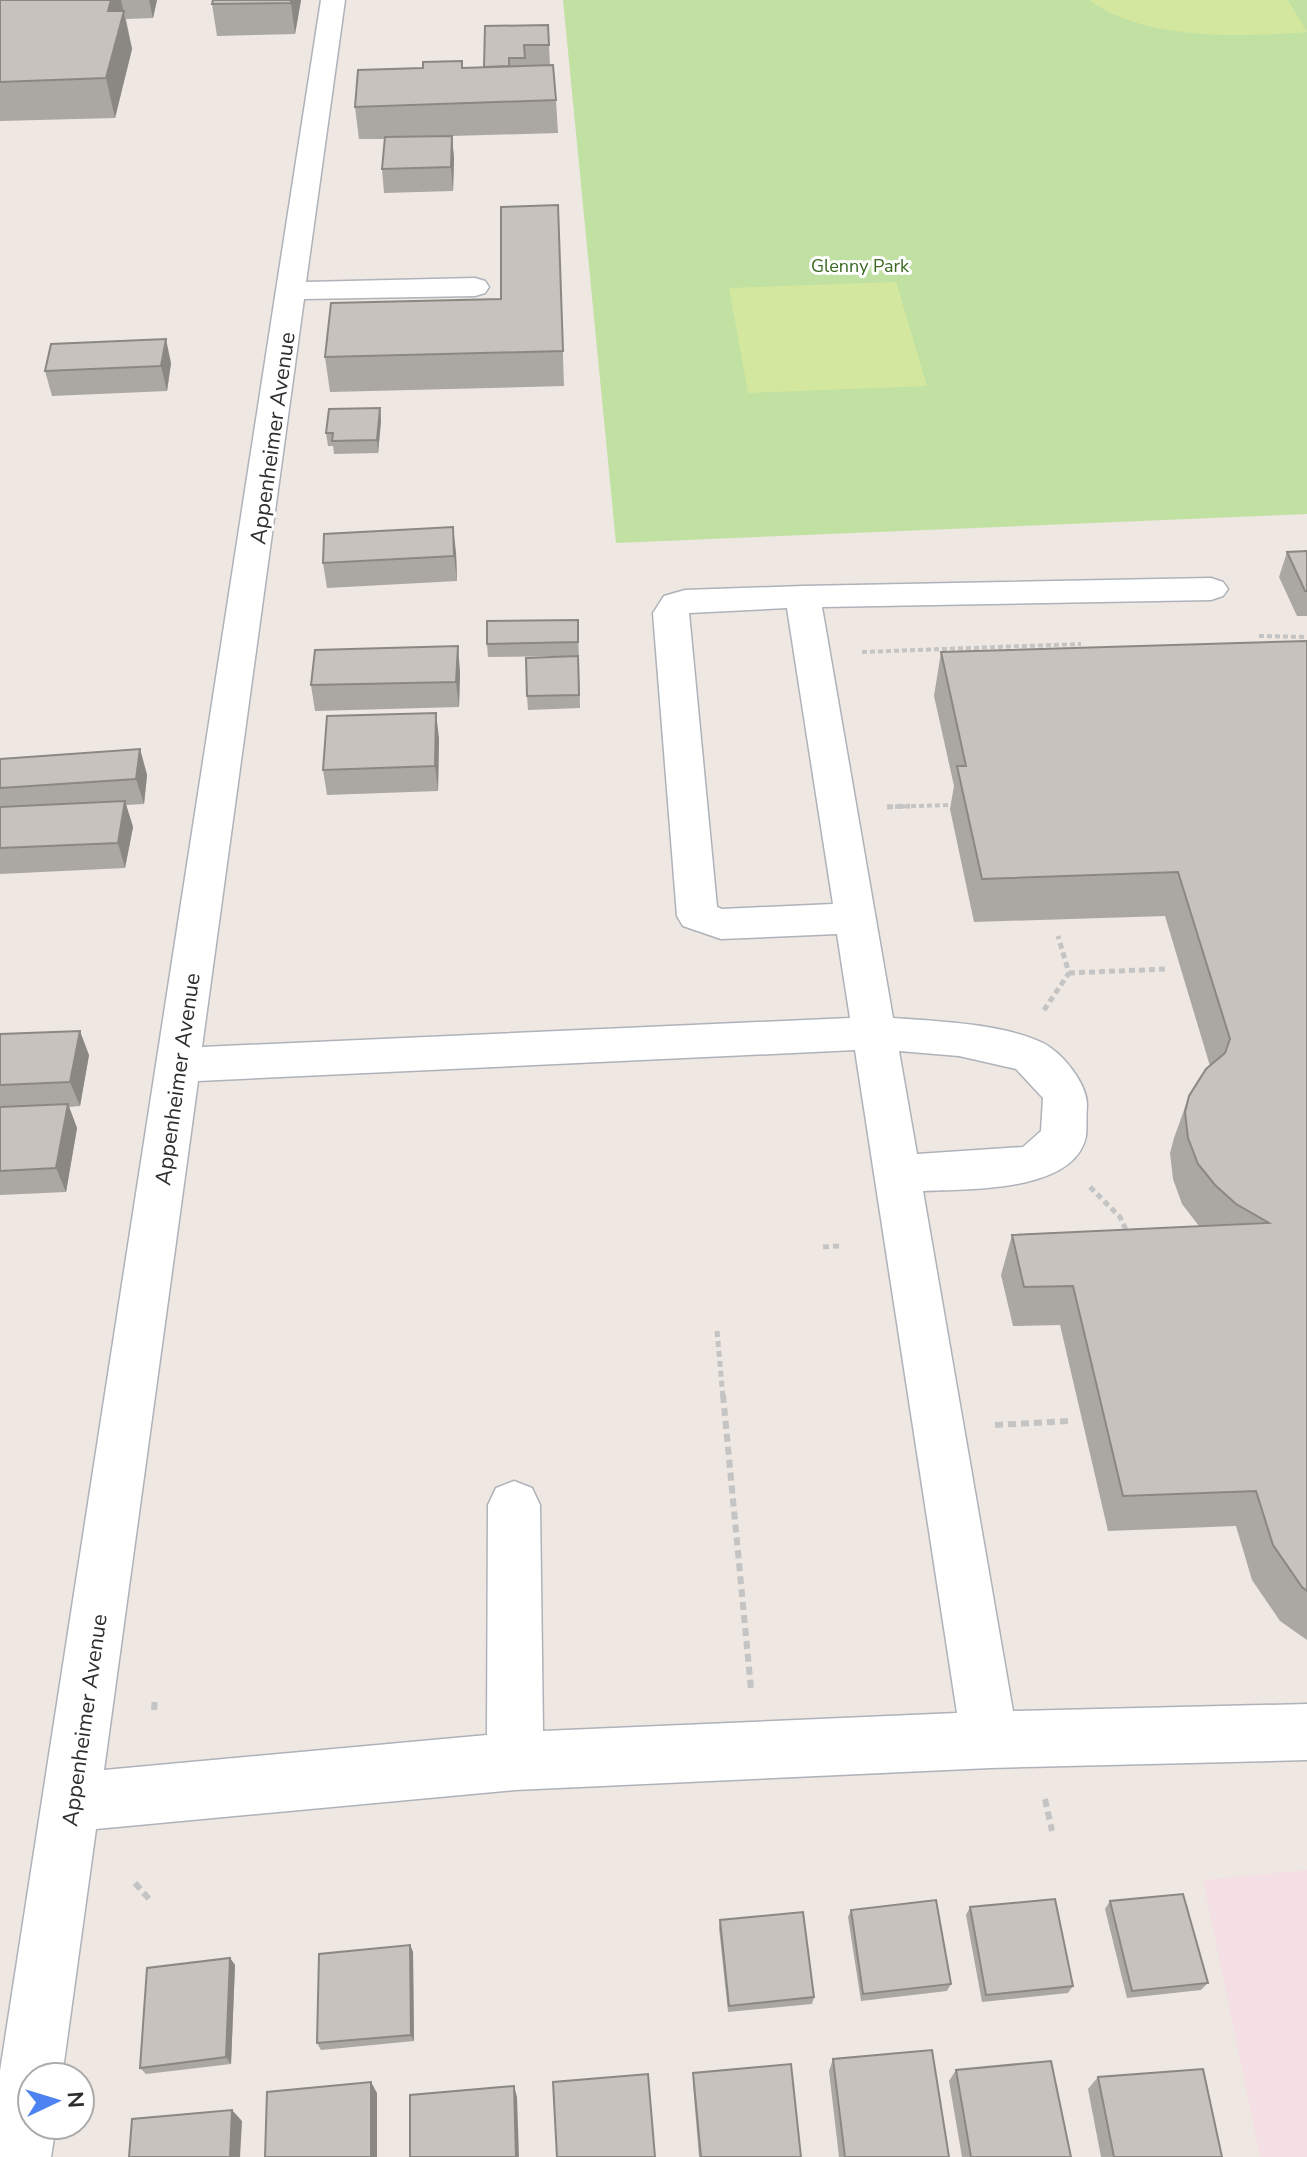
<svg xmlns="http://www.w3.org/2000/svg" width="1307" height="2157" font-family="'Nunito Sans',sans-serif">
<rect width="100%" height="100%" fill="#eee7e2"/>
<!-- medical -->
<polygon fill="#f4e0e4" points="1307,1870 1307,2157 1260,2157 1203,1880"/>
<!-- green -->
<polygon fill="#c1e1a2" points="563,0 1307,0 1307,514 616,543"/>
<!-- pitch -->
<g fill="#d3e79f">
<path d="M 1089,0 L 1288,0 L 1307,32 C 1241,37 1145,41 1089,0 Z"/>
<polygon points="896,282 927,386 748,393 729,288"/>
</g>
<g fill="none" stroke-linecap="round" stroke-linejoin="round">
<defs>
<path id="minor" d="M 321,0 L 345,0 L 306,282 L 475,278 L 485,281 L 489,287 L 485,293 L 475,296 L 304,299 L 202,1047 L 850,1018 L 837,934 L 721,939 L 683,926 L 677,916 L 653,613 L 664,596 L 685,590 L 803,586 L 1211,578 L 1223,582 L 1228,589 L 1223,596 L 1211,600 L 822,607 L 893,1018 C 937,1021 1004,1024 1043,1043 C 1063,1053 1087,1084 1087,1105 C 1086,1115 1087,1126 1086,1136 C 1075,1193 966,1189 923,1191 L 1013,1711 L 1307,1704 L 1307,1760 L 990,1768 L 515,1790 L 96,1829 L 62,2077 L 32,2077 L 32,2125 L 56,2125 L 51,2157 L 0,2157 L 0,2071 ZM 787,608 L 833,904 L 722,909 L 717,907 L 689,613 ZM 855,1050 L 957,1713 L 543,1731 L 540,1505 L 532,1488 L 514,1481 L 496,1488 L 488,1505 L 487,1735 L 104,1770 L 198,1081 ZM 899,1051 L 959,1056 L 1016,1069 L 1043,1098 L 1041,1131 L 1023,1147 L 917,1154 Z"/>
</defs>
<!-- minor casing -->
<use href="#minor" stroke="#aeb2b9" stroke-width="3"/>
<!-- path-far2 -->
<g stroke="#c4c4c4" stroke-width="4" stroke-dasharray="5 3" stroke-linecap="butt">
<polyline points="1259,636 1307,637"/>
<polyline points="862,652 1081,644"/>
<polyline points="887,807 950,805"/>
</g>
<!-- path-far1 -->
<g stroke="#c4c4c4" stroke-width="5" stroke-dasharray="6 4" stroke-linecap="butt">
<polyline points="887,807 910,806"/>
<polyline points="1069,973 1167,969"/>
<polyline points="1044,1010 1069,973 1058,936"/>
<polyline points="1090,1187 1120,1217 1128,1234"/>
<polyline points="823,1247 839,1246"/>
<polyline points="717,1331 723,1397"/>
</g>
<!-- path -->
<g stroke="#c4c4c4" stroke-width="6" stroke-dasharray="8 5" stroke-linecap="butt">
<polyline points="723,1395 751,1689"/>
<polyline points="995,1425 1070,1421"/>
<polyline points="154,1710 155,1698"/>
<polyline points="1045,1799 1052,1831"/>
<polyline points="135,1883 149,1899"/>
</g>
<!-- minor -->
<use href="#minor" fill="#fff" fill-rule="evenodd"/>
</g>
<!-- wall -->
<g fill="#aba7a3">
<polygon points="0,0 157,0 153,18 126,19 132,49 115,118 0,121"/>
<polygon points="213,0 301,0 295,34 217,36 212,4"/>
<polygon points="548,25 550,65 556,100 558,133 452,136 454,159 453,191 384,193 382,169 385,139 359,139 355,107 423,68 484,67"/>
<polygon points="558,205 564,386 330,392 325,357 501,299"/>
<polygon points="171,363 167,391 52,396 45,371"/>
<polygon points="380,408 381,421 378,453 334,454 333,446 328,446 326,433"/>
<polygon points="1307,551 1307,616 1297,616 1279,577 1287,552"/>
<polygon points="456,552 457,581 327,588 323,563"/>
<polygon points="578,620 580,708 528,710 527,696 576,656 488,657 487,644"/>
<polygon points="1307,641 1307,1640 1280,1621 1252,1580 1236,1526 1108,1531 1060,1325 1013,1326 1001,1275 1012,1235 1199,1226 1182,1204 1173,1179 1170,1153 1174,1138 1189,1096 1210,1066 1165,916 974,922 950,809 954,786 934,696 941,652"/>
<polygon points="460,672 459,707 315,711 311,685"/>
<polygon points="439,738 438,791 327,795 323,770"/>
<polygon points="140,749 147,775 144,804 126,805 133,827 125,868 0,874 0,759"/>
<polygon points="0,1034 89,1055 80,1106 69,1107 77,1128 66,1192 0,1195"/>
<polygon points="1110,1901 1208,1983 1201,1990 1127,1998 1105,1909"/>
<polygon points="970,1907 1073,1986 1068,1993 982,2002 966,1915"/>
<polygon points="851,1910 951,1984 947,1991 861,2001 848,1917"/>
<polygon points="720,1920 814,1997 812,2004 728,2012 719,1928"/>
<polygon points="410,1945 413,1952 414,2041 321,2050 317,2043"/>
<polygon points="230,1958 235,1965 231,2064 146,2074 140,2068"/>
<polygon points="833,2059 949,2157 839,2157 829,2071"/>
<polygon points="956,2070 1071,2157 962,2157 949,2081"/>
<polygon points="693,2073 801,2157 699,2157 693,2084"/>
<polygon points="1098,2077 1222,2157 1101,2157 1088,2089"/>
</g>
<!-- shaded-wall -->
<g fill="#8b8884">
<polygon points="111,0 121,0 132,49 115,118 106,78 108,11"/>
<polygon points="149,0 157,0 153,18"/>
<polygon points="291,0 301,0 295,34 291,3"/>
<polygon points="452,136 454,159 453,191 451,167"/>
<polygon points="166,339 171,363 167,391 161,366"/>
<polygon points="380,408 381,421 378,453 377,440"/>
<polygon points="453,527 456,552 457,581 454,556"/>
<polygon points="458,646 460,672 459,707 456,682"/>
<polygon points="436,713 439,738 438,791 435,766"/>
<polygon points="140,749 147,775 144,804 136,779"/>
<polygon points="125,801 133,827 125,868 118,843"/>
<polygon points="80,1031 89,1055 80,1106 70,1082"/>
<polygon points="68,1104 77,1128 66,1192 56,1168"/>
<polygon points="410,1945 413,1952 414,2041 411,2035"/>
<polygon points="230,1958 235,1965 231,2064 226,2057"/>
<polygon points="371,2082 377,2093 377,2157 371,2157"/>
<polygon points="514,2086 517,2097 519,2157 516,2157"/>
<polygon points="232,2110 242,2121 240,2157 230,2157"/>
</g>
<!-- building -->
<g fill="#c7c2bd" stroke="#8b8884" stroke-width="2">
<polygon points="0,0 111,0 108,11 124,11 106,78 0,82"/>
<polygon points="213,0 291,0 291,3 212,4"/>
<polygon points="548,25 549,45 524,45 525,58 509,58 509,66 484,67 485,26"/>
<polygon points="462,61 462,68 553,65 556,100 355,107 358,70 423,68 423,62"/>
<polygon points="452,136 451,167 382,169 385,137"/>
<polygon points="558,205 563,351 325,357 331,303 501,299 501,207"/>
<polygon points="166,339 161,366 45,371 51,344"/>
<polygon points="380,408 377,440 332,441 333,433 326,433 329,409"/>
<polygon points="453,527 454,556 323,563 324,534"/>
<polygon points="1307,551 1307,591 1305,591 1287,552"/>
<polygon points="578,620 578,642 487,644 487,621"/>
<polygon points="1307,641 1307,1591 1302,1587 1273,1545 1256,1491 1123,1496 1073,1286 1024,1287 1012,1235 1269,1223 1236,1204 1215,1185 1198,1164 1188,1138 1185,1112 1189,1096 1206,1069 1225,1053 1230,1039 1178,872 982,879 957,766 966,766 941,652"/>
<polygon points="458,646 456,682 311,685 315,650"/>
<polygon points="578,656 579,695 527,696 526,658"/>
<polygon points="436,713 435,766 323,770 327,716"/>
<polygon points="140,749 136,779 0,788 0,759"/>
<polygon points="125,801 118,843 0,848 0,807"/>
<polygon points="80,1031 70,1082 0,1085 0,1034"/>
<polygon points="68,1104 56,1168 0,1171 0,1107"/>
<polygon points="1183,1894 1208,1983 1132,1991 1110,1901"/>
<polygon points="1055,1899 1073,1986 986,1995 970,1907"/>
<polygon points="936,1900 951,1984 863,1994 851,1910"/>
<polygon points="803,1912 814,1997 729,2006 720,1920"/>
<polygon points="410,1945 411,2035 317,2043 319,1954"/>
<polygon points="230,1958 226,2057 140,2068 147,1968"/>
<polygon points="932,2050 949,2157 845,2157 833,2059"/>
<polygon points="1051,2061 1071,2157 971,2157 956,2070"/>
<polygon points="791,2064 801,2157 701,2157 693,2073"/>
<polygon points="1203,2069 1222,2157 1114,2157 1098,2077"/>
<polygon points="648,2074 655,2157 557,2157 553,2082"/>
<polygon points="371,2082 371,2157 265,2157 267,2092"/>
<polygon points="514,2086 516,2157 410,2157 410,2095"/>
<polygon points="232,2110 230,2157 129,2157 132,2119"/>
</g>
<g text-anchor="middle" stroke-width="6" stroke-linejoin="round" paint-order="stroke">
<!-- far-park labels -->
<g font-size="18" fill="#3a6920" stroke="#fff">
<text x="860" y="272">Glenny Park</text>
</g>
<!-- street labels -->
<g font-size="22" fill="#2e2e2e" stroke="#fff">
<text transform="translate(272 438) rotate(-82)" y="8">Appenheimer Avenue</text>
<text transform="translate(177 1079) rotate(-82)" y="8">Appenheimer Avenue</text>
<text transform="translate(84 1720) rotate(-82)" y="8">Appenheimer Avenue</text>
</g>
</g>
<!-- north arrow -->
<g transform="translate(56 2101) rotate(86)"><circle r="38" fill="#ffffff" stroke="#ababab" stroke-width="2"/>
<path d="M0-6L14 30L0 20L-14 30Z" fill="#4d83f0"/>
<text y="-12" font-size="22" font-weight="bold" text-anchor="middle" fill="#2e2e2e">N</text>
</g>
</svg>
